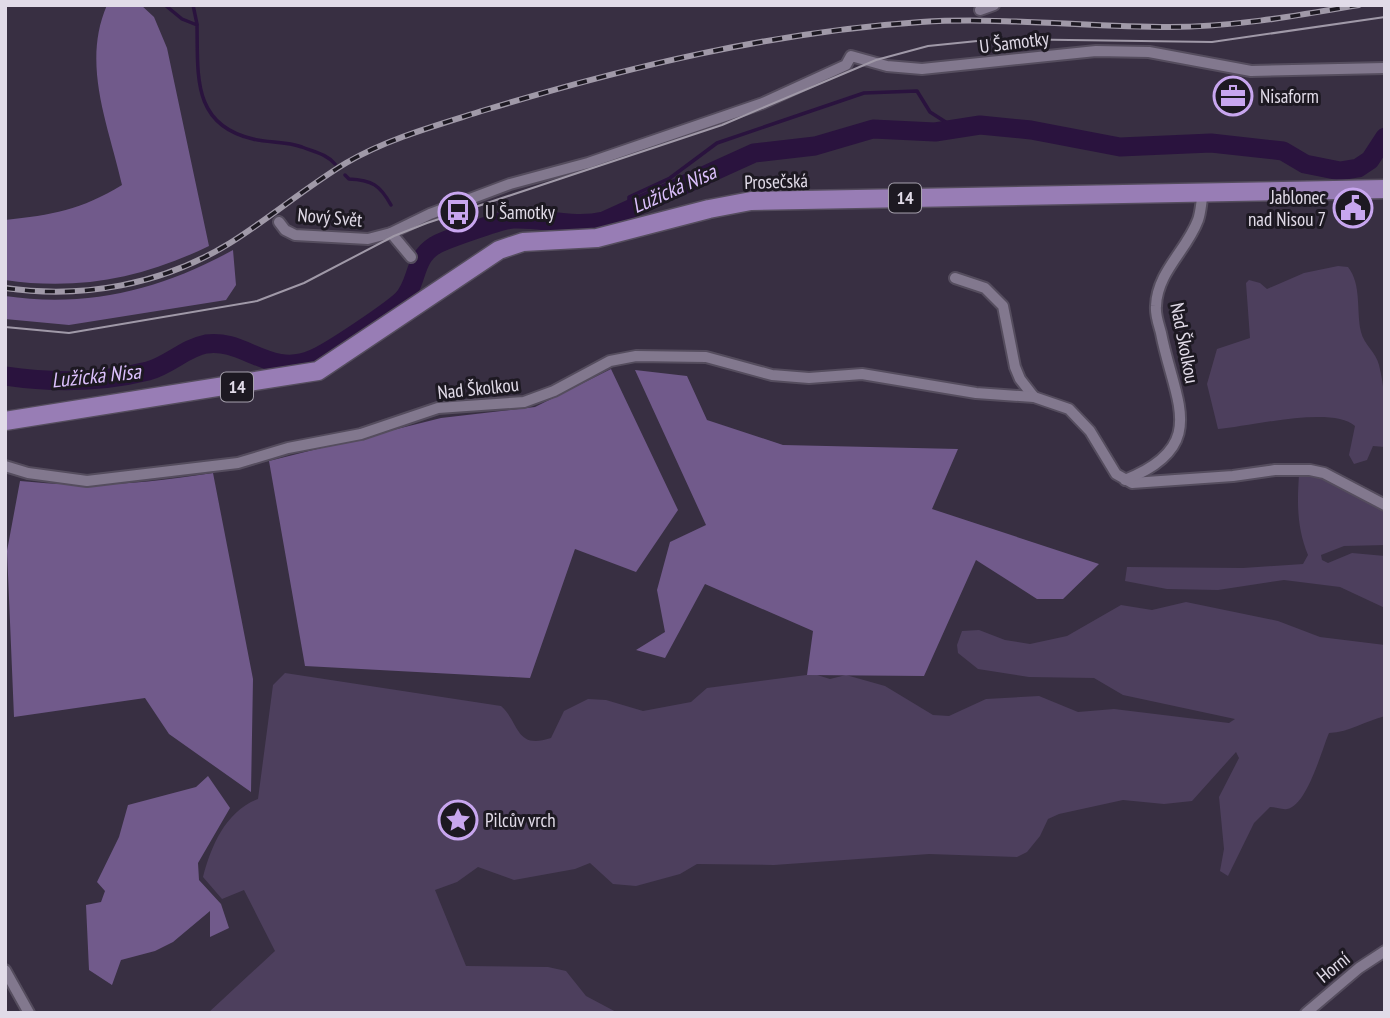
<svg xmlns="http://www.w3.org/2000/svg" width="1390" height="1018" font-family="'PT Sans Narrow',sans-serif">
<rect width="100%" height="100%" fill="#382f42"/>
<!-- green -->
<g fill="#4d3f5d">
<path d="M 1338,266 L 1348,267 C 1362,285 1356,311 1361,332 C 1364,345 1376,352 1379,365 C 1386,392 1385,420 1385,447 L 1373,446 L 1367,460 L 1354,464 L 1349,455 L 1355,426 C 1332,405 1248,427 1218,429 L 1207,384 L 1217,349 L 1250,338 L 1246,283 L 1249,280 L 1260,283 L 1267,289 L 1304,273 Z"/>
<path d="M 1299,475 L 1321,478 L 1385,511 L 1385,545 L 1344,546 L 1321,555 L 1322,560 L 1328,563 L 1352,553 L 1385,556 L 1385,608 L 1340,587 L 1284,580 L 1218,590 L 1167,589 L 1125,581 L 1127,567 L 1243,568 L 1303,564 L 1308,555 C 1297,528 1297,504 1299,475 Z"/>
<path d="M 1186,602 L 1278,621 L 1320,637 L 1385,645 L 1385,716 C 1365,721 1350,732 1329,733 C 1322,749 1307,806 1287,809 C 1283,810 1275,807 1270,807 L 1254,823 L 1228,876 L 1220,871 L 1224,849 L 1219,797 L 1239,758 L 1236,752 L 1192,801 L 1164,804 L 1123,800 L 1059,814 L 1048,819 L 1040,836 L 1027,852 L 1017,857 L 929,854 L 774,865 L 697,864 L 680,874 L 636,886 L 613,884 L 590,863 L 575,869 L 514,880 L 478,867 L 457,882 L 435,890 L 466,966 L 548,967 L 566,971 L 586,996 L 618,1013 L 208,1013 L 275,951 L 244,890 L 222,899 L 203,877 C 211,846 226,811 258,799 L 273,685 L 285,673 L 501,706 C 520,723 515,750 551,738 L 564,711 L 588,699 L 606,700 L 643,711 L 691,702 L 707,688 L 814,674 L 830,679 L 846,675 L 885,686 L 933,715 L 949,716 L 986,699 L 1039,696 L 1078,712 L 1114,709 L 1229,723 L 1235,719 L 1123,695 L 1094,678 L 1029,677 L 978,669 L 958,653 L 957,645 L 962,631 L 979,630 L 1005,640 L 1030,644 L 1067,636 L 1121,605 L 1152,610 Z"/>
</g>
<!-- forest -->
<g fill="#715a8b">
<path d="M 107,5 L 141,5 L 154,17 L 167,48 L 209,246 C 143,278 78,291 5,280 L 5,220 C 52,215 81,210 122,185 C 109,126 81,65 107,5 Z"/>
<path d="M 233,250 L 236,285 L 226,300 L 69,325 L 5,319 L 5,296 C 87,308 161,290 233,250 Z"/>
<polygon points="611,369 678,510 636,572 575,549 530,678 305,666 269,461 441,418 535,407"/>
<polygon points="635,370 687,376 707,420 783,445 958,449 932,509 1099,564 1063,599 1037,599 976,560 924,676 807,675 813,631 705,584 665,658 636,650 665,632 657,590 670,542 706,525"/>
<path d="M 213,473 L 253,679 L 251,792 L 169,734 L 145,698 L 14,717 L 7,551 L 20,481 C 92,488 142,484 213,473 Z"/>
<polygon points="208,776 230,808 198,863 199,880 221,904 229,928 210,937 210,911 173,942 155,951 121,960 112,985 89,970 86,905 101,902 105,891 97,882 119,837 128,805 196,787"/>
</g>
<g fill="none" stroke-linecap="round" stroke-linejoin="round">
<!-- stream -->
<g stroke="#2a133e" stroke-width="3.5">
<path d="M 165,5 L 182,19 L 197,25 C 198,76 192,125 253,139 C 269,143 286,141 302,147 C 314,152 327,154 335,164"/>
<polyline points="193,5 197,24"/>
<path d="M 345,175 L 349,179 C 372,180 380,185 391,205"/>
<polyline points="629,210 629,197 670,178 717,143 864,93 917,91 930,112 955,128"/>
</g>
<!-- river -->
<path stroke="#2a133e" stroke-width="19" d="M 5,376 C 53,383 100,383 148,371 C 168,366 185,348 206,344 C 244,338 270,378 313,359 C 330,352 389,312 402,300 C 418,284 413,259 434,246 C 443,240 504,219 514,219 C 545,218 573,228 604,221 L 754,153 L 815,146 L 873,129 L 935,132 L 980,125 L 1031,130 L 1120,147 L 1211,143 L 1283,151 L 1305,164 L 1340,171 L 1358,168 L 1370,160 L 1385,137"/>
<defs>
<g id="street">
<polyline points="980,10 994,5"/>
<polyline points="279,222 285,230 295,235 368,239 391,233 430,214 510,184 588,163 763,103 846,65 851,56 887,66 922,69 1096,51 1149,52 1251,71 1385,68"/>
<polyline points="391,233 411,257"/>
<polyline points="955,278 985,288 1003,306 1015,367 1020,379 1034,397"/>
<polyline points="5,466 28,473 87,481 238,463 288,448 361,434 438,408 524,402 554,391 610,361 636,356 706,357 772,375 809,378 862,374 976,393 1034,397 1069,409 1090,431 1116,474 1132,483 1233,476 1275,470 1310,470 1324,473 1385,505"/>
<path d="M 1125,480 C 1211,446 1174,401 1161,333 C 1159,325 1155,315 1156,306 C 1157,272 1187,250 1198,220 C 1201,212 1201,202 1203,193"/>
<polyline points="5,970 29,1013"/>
<polyline points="1306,1013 1359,968 1385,951"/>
</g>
<polyline id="primary" points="5,421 318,371 499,250 523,242 597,238 709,209 751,201 1385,189"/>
</defs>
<!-- street casing -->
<use href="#street" stroke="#554d5e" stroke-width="14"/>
<!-- primary casing -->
<use href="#primary" stroke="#554d5e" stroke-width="21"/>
<!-- street -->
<use href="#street" stroke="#82788e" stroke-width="10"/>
<!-- primary -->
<use href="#primary" stroke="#987db5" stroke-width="18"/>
<!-- tram -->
<polyline stroke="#a099a8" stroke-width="2" points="5,327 69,333 257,301 304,283 394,236 427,223 722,125 876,60 928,46 997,39 1212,42 1385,17"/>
<defs>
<path id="rail" d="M 5,288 C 83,299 162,285 230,243 C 270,218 306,187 346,163 C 389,138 438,125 485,110 C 627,67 773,32 921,22 C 1003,17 1087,27 1169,27 C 1234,27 1295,16 1359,5"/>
</defs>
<!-- rail casing -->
<use href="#rail" stroke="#a099a8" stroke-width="6"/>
<!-- rail -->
<use href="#rail" stroke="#1d1922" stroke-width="3.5" stroke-dasharray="10" stroke-linecap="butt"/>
</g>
<!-- icons -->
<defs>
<symbol id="office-ring" viewBox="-11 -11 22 22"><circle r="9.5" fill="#1d1922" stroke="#c8a6ef" stroke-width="1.5"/><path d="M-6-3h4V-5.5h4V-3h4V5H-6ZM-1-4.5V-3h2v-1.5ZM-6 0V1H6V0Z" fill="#c8a6ef"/></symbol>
<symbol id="civic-ring" viewBox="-11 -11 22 22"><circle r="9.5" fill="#1d1922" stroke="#c8a6ef" stroke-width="1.5"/><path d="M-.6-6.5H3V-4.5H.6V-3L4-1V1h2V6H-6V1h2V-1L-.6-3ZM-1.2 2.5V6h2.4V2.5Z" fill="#c8a6ef"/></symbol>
<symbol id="bus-ring" viewBox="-11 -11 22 22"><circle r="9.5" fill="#1d1922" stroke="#c8a6ef" stroke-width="1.5"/><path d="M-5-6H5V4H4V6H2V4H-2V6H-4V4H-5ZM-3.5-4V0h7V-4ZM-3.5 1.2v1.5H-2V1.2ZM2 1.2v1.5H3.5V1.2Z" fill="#c8a6ef"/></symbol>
<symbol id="sight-ring" viewBox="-11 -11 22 22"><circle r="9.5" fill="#1d1922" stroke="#c8a6ef" stroke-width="1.5"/><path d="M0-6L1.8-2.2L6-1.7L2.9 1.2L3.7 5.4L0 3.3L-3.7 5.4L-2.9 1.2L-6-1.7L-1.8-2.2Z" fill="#c8a6ef"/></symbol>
</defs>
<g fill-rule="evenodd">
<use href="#office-ring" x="1211" y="74" width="44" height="44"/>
<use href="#civic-ring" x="1331" y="186" width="44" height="44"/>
<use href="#bus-ring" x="436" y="190" width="44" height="44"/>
<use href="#sight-ring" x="436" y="798" width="44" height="44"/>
</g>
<g text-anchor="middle" stroke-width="6" stroke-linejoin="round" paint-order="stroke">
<!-- shield labels -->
<g fill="#1d1922" stroke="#a6a1ad" stroke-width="2">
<rect x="889" y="183.5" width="32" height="29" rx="5"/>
<rect x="221" y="372.5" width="32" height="29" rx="5"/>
</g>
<g font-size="18" font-weight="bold" fill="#e1dbe8">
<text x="905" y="204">14</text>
<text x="237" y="393">14</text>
</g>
<!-- street labels -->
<g font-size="19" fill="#e1dbe8" stroke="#1d1922">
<text transform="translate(1014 42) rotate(-7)" y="7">U Šamotky</text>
<text transform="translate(776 181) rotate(-2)" y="7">Prosečská</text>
<text transform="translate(330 217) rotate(5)" y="7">Nový Svět</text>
<text transform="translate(1185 343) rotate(79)" y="7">Nad Školkou</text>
<text transform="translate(478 388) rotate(-6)" y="7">Nad Školkou</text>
<text transform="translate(1333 967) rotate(-39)" y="7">Horní</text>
</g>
<!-- poi labels -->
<g font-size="19" fill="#e1dbe8" stroke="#1d1922" text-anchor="start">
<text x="1260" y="103">Nisaform</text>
<text x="1326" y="204" text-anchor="end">Jablonec<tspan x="1326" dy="22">nad Nisou 7</tspan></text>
<text x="485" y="219">U Šamotky</text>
<text x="485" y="827">Pilcův vrch</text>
</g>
<!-- water labels -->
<g font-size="21" font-style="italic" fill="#dcc0fd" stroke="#1d1922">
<text transform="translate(674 189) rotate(-24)" y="7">Lužická Nisa</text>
<text transform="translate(96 376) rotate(-6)" y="7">Lužická Nisa</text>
</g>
</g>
<!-- border -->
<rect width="1390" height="1018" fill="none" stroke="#e1dbe8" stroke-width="14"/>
</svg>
